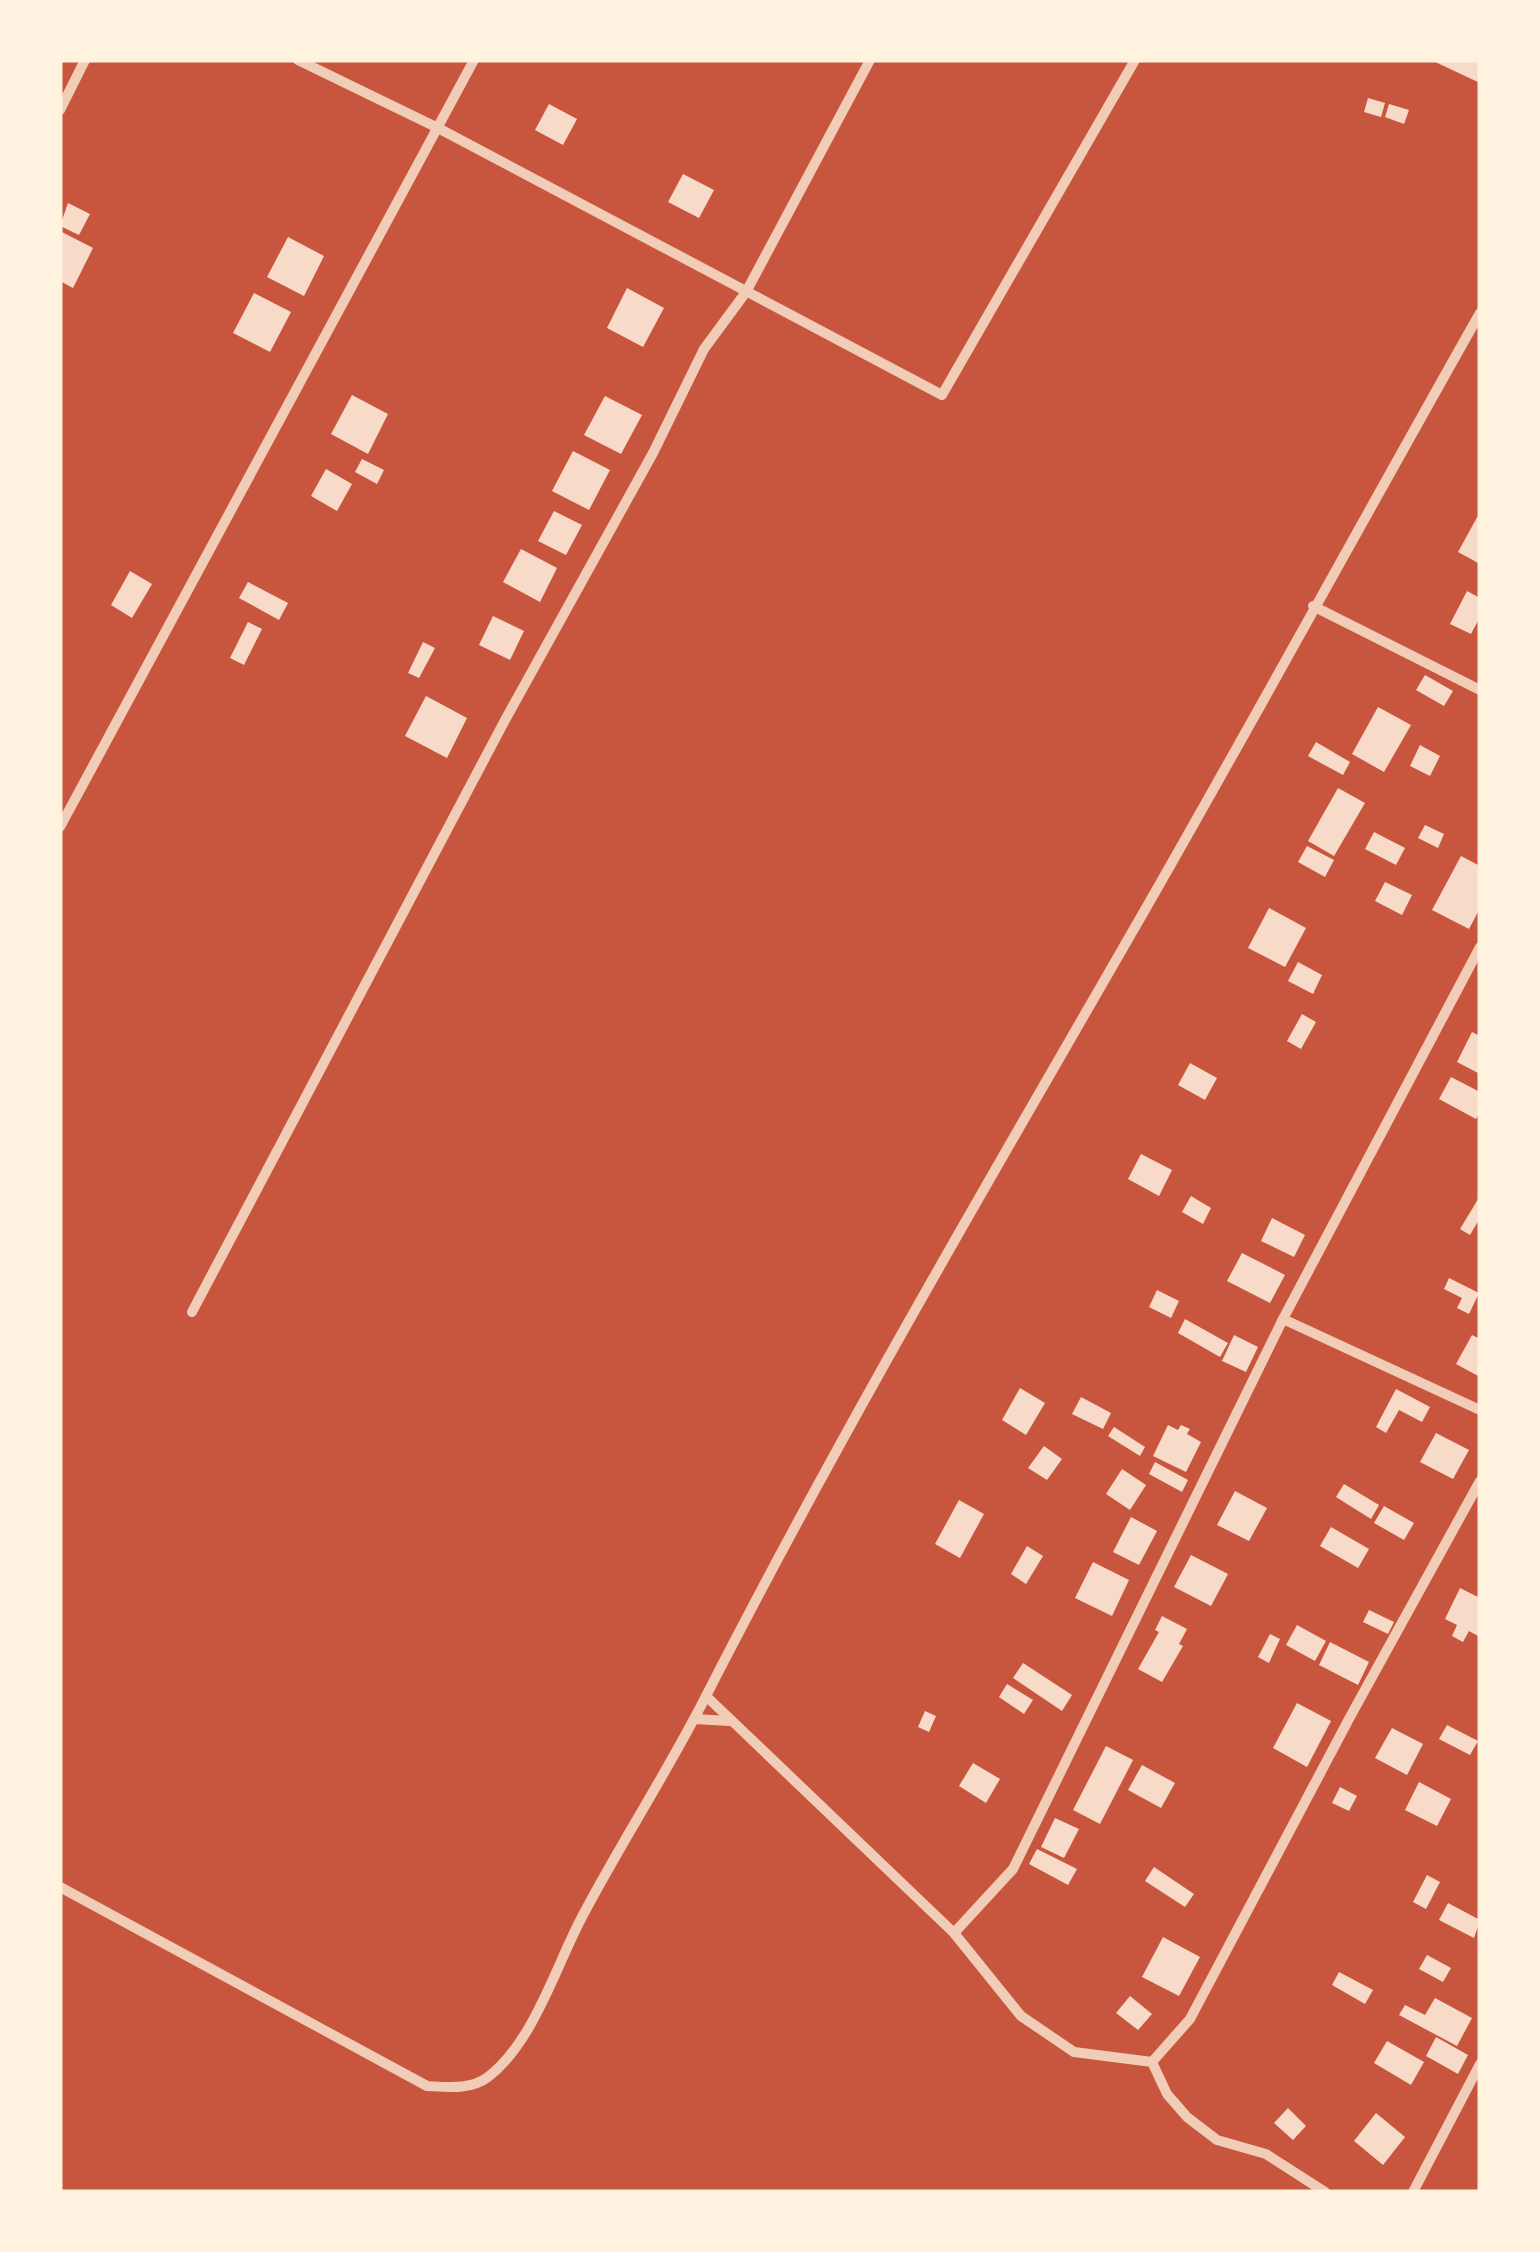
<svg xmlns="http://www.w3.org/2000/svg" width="1540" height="2252" font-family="'Golos Text',sans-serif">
<rect width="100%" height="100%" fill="#c8553d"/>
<!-- building -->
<g fill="#f7dbc8">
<polygon points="1431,60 1480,60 1480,83"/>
<polygon points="1368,98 1385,103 1381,117 1364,112"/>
<polygon points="549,104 577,119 563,145 535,130"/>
<polygon points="1389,104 1409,110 1404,124 1385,117"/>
<polygon points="683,174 714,190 699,218 668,202"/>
<polygon points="68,203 90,214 79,235 60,226"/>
<polygon points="60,231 93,248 73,288 60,281"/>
<polygon points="288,237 324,256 304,296 267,277"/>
<polygon points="627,288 664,308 643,347 607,328"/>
<polygon points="254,293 291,312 270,352 233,333"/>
<polygon points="352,395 388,414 368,454 331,434"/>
<polygon points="605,396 642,415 621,454 584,435"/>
<polygon points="573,451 610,470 589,510 552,491"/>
<polygon points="362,459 384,470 377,484 355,472"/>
<polygon points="326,469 352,484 337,511 311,496"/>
<polygon points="554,511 582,525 566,555 538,541"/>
<polygon points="1480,512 1480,564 1458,552"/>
<polygon points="521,549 557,568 540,602 503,582"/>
<polygon points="130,571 152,584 132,618 111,605"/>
<polygon points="248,582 288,603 279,620 239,598"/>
<polygon points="1467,591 1480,598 1480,617 1471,634 1450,624"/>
<polygon points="493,616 524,631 510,660 479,645"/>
<polygon points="248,622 262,629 244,665 230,658"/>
<polygon points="423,642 435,648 419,678 408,673"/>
<polygon points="1425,675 1453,691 1444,706 1416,690"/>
<polygon points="426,696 467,718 447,758 405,736"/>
<polygon points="1378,707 1411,725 1384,772 1352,754"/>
<polygon points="1316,742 1350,762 1343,775 1308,756"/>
<polygon points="1420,745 1440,756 1430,776 1410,766"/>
<polygon points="1338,788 1365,803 1334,856 1308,841"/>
<polygon points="1425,825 1444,834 1438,848 1418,838"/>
<polygon points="1374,832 1405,848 1396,865 1365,849"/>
<polygon points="1307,846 1334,860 1325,877 1298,862"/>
<polygon points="1461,856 1480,866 1480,908 1469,929 1432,910"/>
<polygon points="1385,882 1412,895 1402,915 1375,901"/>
<polygon points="1269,908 1306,928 1285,967 1248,948"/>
<polygon points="1298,962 1322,975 1313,994 1288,981"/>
<polygon points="1302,1014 1316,1022 1301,1049 1287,1041"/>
<polygon points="1472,1032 1480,1036 1480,1074 1457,1062"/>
<polygon points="1190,1063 1217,1078 1205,1100 1178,1085"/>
<polygon points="1451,1077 1480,1092 1480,1112 1476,1119 1439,1099"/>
<polygon points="1141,1154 1172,1170 1159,1196 1128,1179"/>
<polygon points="1191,1196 1211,1208 1203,1224 1182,1212"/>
<polygon points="1480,1196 1480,1218 1470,1235 1460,1229"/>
<polygon points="1272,1218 1305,1235 1294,1257 1261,1241"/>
<polygon points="1242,1253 1285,1275 1270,1303 1227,1281"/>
<polygon points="1449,1278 1479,1293 1469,1314 1457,1308 1462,1298 1444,1289"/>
<polygon points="1157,1290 1179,1301 1171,1318 1149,1307"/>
<polygon points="1185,1319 1228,1343 1220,1357 1178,1333"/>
<polygon points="1234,1335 1258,1347 1246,1372 1222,1361"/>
<polygon points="1472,1335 1480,1339 1480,1377 1456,1364"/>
<polygon points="1020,1388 1045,1403 1026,1435 1002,1420"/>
<polygon points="1396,1389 1430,1407 1422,1422 1399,1410 1386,1433 1376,1427"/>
<polygon points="1081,1397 1111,1413 1103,1429 1072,1414"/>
<polygon points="1168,1425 1178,1430 1181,1425 1190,1429 1187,1434 1201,1442 1186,1472 1153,1456"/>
<polygon points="1114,1427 1145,1447 1140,1456 1108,1436"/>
<polygon points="1436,1433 1469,1450 1453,1479 1420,1462"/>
<polygon points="1044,1446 1062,1459 1047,1480 1028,1468"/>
<polygon points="1155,1462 1188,1480 1182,1492 1149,1474"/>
<polygon points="1122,1469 1146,1485 1130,1510 1106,1494"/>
<polygon points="1344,1484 1379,1505 1371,1519 1336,1497"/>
<polygon points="1235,1491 1267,1508 1249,1541 1217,1525"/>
<polygon points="959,1500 984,1514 960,1558 935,1544"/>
<polygon points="1384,1506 1414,1523 1404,1540 1374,1523"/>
<polygon points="1131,1517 1157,1531 1139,1565 1113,1552"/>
<polygon points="1331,1527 1369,1549 1358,1568 1320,1546"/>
<polygon points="1027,1546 1043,1556 1026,1584 1011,1574"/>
<polygon points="1191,1555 1228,1574 1211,1606 1174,1587"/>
<polygon points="1093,1562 1129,1580 1112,1616 1075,1598"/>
<polygon points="1460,1588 1480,1598 1480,1633 1478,1636 1469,1631 1463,1642 1452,1636 1457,1625 1445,1619"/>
<polygon points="1369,1610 1394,1622 1388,1634 1363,1622"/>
<polygon points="1162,1616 1187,1629 1179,1644 1183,1646 1162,1682 1138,1669 1159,1632 1155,1630"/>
<polygon points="1297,1625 1326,1641 1315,1661 1286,1645"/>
<polygon points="1270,1634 1280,1639 1269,1663 1258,1657"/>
<polygon points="1330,1642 1369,1662 1358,1685 1319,1665"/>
<polygon points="1023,1663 1072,1695 1062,1711 1013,1678"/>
<polygon points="1007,1684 1033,1700 1024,1714 999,1697"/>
<polygon points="1297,1703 1331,1721 1307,1767 1273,1748"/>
<polygon points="925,1711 936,1716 929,1732 918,1727"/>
<polygon points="1447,1725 1478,1741 1470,1755 1439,1739"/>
<polygon points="1392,1728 1423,1744 1407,1775 1375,1758"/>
<polygon points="1106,1746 1133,1760 1100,1824 1073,1810"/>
<polygon points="973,1763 1000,1779 986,1803 959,1786"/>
<polygon points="1142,1765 1175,1783 1161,1808 1128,1790"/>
<polygon points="1419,1782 1451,1799 1437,1826 1405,1810"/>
<polygon points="1340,1787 1357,1796 1349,1811 1332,1803"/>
<polygon points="1055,1818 1079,1829 1064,1858 1041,1847"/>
<polygon points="1037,1849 1077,1869 1068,1885 1029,1864"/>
<polygon points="1154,1867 1194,1894 1185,1907 1145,1881"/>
<polygon points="1427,1875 1440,1882 1426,1909 1413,1902"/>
<polygon points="1448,1903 1480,1920 1474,1938 1439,1920"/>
<polygon points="1163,1937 1200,1957 1179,1996 1142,1977"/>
<polygon points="1427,1955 1451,1968 1443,1982 1419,1969"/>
<polygon points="1339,1972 1373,1990 1365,2004 1332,1985"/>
<polygon points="1130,1996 1152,2014 1138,2030 1116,2013"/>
<polygon points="1435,1998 1472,2018 1457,2046 1399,2015 1405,2005 1425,2015"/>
<polygon points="1436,2037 1468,2055 1458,2074 1426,2056"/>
<polygon points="1387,2041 1424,2062 1411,2085 1374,2063"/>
<polygon points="1288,2108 1306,2126 1293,2140 1274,2123"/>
<polygon points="1376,2113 1405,2137 1383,2165 1354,2141"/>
</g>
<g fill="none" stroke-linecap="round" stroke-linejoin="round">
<!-- minor -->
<g stroke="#f1ccb7" stroke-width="10">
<polyline points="298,60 438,128 942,395 1135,60"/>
<polyline points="60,110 85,60"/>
<polyline points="1313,606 1480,690"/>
<polyline points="60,827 474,60"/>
<polyline points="192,1312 504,722 653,453 704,349 746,292 870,60"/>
<polyline points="1283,1319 1480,1410"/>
<polyline points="706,1696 954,1933 1021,2016 1074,2052 1152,2062 1167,2094 1187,2117 1217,2140 1266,2154 1325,2192"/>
<polyline points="695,1719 729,1721"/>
<path d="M 60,1887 L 427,2086 C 448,2087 471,2090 488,2077 C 534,2042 556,1965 583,1915 C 622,1841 668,1771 706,1696 C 843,1428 996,1169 1146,908 C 1259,711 1368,511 1480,313"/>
<polyline points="954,1933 1013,1869 1283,1319 1480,947"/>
<polyline points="1152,2062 1190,2019 1350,1717 1480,1481"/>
<polyline points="1413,2192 1480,2064"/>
</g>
</g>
<!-- border -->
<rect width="1540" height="2252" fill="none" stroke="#fff3e0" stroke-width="125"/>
</svg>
